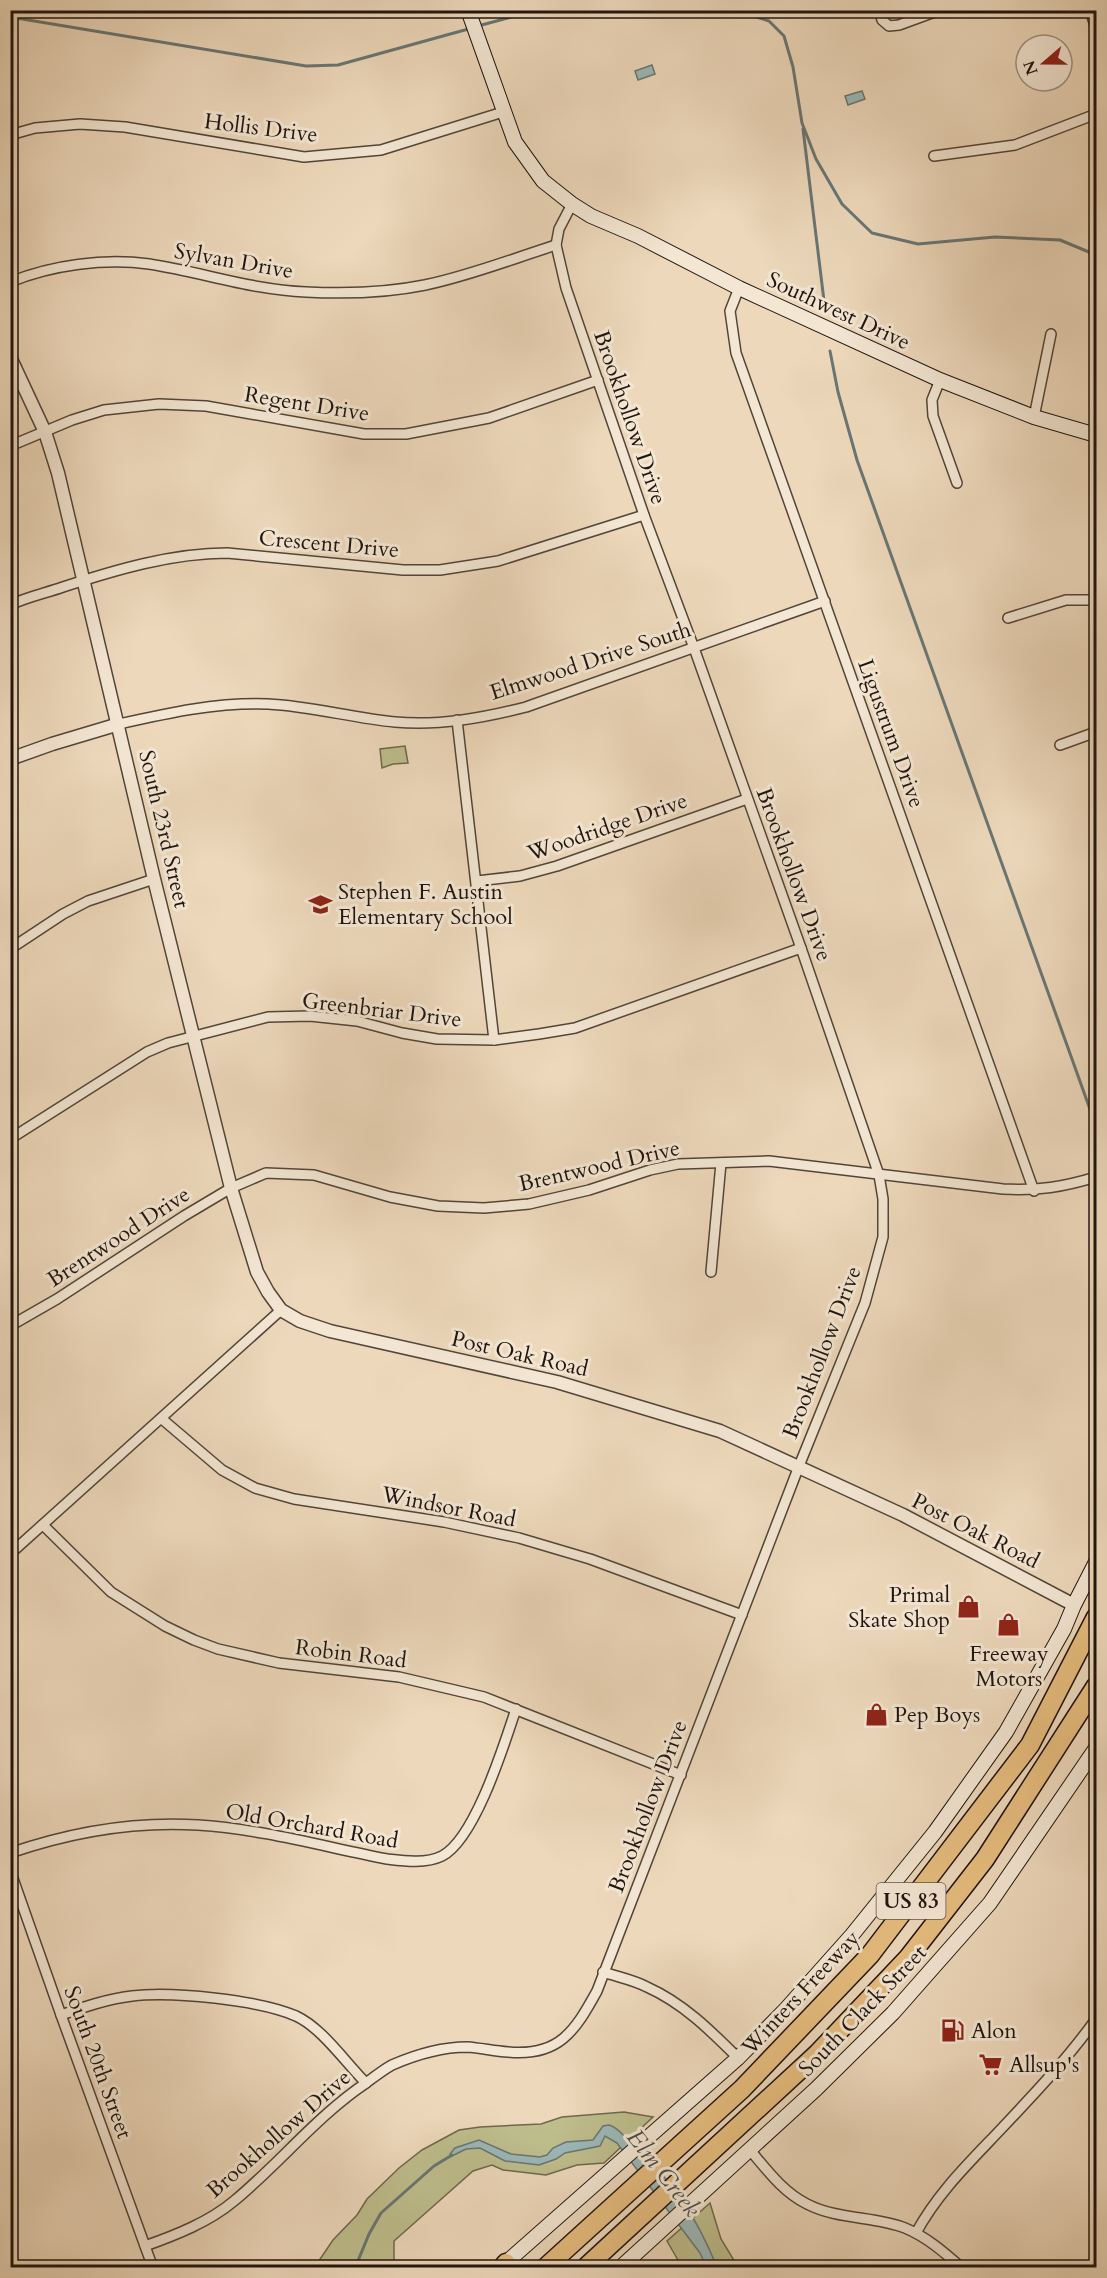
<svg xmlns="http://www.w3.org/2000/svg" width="1107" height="2278" font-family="Cardo,serif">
<rect width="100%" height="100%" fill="#edd8bb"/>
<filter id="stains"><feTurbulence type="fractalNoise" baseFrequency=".00333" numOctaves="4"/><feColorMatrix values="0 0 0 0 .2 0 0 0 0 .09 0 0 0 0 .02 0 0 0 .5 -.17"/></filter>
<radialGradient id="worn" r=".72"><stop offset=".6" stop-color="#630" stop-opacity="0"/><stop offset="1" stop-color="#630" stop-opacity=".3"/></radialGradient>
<!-- green -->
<g fill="#bebd8c" stroke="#6e684d" stroke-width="1.5">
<polygon points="405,746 408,763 393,764 382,768 380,749"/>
<polygon points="624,2112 653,2117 604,2163 577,2165 546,2175 503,2170 492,2165 473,2171 394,2241 394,2267 314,2268 333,2240 357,2215 367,2199 399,2168 422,2150 459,2130 480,2127 541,2124 562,2117"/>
<polygon points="710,2203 721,2239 738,2267 682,2267 667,2241"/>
</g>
<!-- water -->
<g fill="#9bb8b8" stroke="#697674" stroke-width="1.5">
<polygon points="652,65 655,74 638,80 635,71"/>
<polygon points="862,91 865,99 848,105 845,96"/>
<path d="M 609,2125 C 618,2127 623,2136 630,2142 C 672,2179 696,2216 717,2267 L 708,2267 L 705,2264 L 700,2253 L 617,2143 L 605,2136 L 600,2146 L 565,2153 L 556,2159 L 539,2165 L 505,2161 L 480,2148 L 466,2149 L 450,2157 L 450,2154 L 455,2148 L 479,2140 L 511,2154 L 540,2157 L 547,2155 L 553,2148 L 566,2142 L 593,2140 L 603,2126 Z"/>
</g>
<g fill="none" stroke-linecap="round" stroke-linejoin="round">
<!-- stream -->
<g stroke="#697674" stroke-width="3">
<polyline points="735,10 769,21 784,36 793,67 802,123 816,159 842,204 872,233 918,244 995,237 1060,240 1096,255"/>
<polyline points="10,17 306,66 338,65 472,28"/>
<polyline points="478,26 537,10"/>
<polyline points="803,129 825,309"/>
<polyline points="830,351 838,392 857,460 1096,1126"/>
<polyline points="355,2268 369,2234 381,2213 434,2166 452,2155"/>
</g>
<defs>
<g id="minor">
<polyline points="879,10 882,20 889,26 899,25 940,10"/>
<polyline points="1090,10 1096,29"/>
<polyline points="10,135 35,128 80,124 125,127 304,157 381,150 503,112"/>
<polyline points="934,156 1015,145 1096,114"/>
<path d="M 10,282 C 52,265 104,258 149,264 C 202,272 252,290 306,292 C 345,294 386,293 425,285 C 469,276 512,259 556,245"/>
<polyline points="739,288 730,311 736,353 1034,1191"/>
<polyline points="940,380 932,400 933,416 957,483"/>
<polyline points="1034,417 1051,334"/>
<polyline points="10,446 72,420 104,410 159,404 206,406 364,434 406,434 489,418 598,380"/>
<path d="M 10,605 C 27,597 46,593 63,587 C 115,570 172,553 227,553 L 403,570 L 440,570 L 498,561 L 644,515"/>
<polyline points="1008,618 1066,600 1096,600"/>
<polyline points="457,720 494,1040"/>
<path d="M 119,724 C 168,713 217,702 268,704 C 311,706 352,718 395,722 C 439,726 483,718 526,707 L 825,601"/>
<polyline points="1060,745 1096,732"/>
<polyline points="477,881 520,876 557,866 747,799"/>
<polyline points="10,949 63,914 88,901 154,879"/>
<polyline points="10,1139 147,1052 168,1043 268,1017 310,1016 357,1021 402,1033 437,1039 494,1040 539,1034 575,1028 801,948"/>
<polyline points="711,1272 721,1163"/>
<path d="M 10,1326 L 57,1299 L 184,1216 L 231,1188 L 266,1173 L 314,1175 L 390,1197 L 438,1206 L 484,1208 L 529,1204 L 589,1190 L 650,1170 L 678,1164 L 769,1161 L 1003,1189 C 1038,1191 1063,1187 1096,1177"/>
<polyline points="162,1419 222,1470 255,1488 294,1499 444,1522 519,1538 590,1559 742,1615"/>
<polyline points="43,1525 111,1592 165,1626 194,1640 218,1649 279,1663 399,1677 484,1697 681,1775"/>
<polyline points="10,1554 281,1310"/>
<path d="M 10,1853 C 71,1832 134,1821 198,1825 C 262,1829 325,1847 387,1859 C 404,1861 426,1864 442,1856 C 475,1839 504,1745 516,1709"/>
<polyline points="10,1870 61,2015 153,2268"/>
<path d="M 603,1972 C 618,1977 634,1980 647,1987 C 683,2003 711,2031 738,2058"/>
<path d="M 61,2015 C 84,2007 107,1999 132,1996 C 172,1991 259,2000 296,2016 C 322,2028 345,2062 366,2083"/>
<path d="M 750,2150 C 767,2170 783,2192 807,2204 C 838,2220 874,2216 905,2228 C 927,2237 945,2253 962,2268"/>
<path d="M 916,2233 C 938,2192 971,2161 1003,2127 C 1036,2092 1068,2058 1096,2019"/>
<path d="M 145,2246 C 176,2235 209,2222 234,2201 C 280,2163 317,2116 366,2083 C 374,2077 383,2070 392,2065 C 415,2055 442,2047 467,2047 C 481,2048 494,2051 508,2052 C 559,2057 575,2031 597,1991 L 799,1466 L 865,1303 L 883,1237 L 883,1199 L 879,1175 L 801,948 L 694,648 L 644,515 L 566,288 L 556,245 L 559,229 L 572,204"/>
</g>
<g id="tertiary">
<polyline points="10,357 45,432 58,473 154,879 231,1188 257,1272 268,1292 281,1310 300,1321 330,1331 557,1382 720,1431 903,1515 1074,1605"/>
<polyline points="10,759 52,744 119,724"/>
</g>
<g id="secondary">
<polyline points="468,10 515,142 543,181 572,204 591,216 638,236 739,288 940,380 1034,417 1096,435"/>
<polyline points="500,2268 738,2058 786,2009 852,1935 935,1832 1006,1732 1064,1629 1074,1605 1096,1562"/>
<polyline points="620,2268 816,2089 893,2013 990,1903 1096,1748"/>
</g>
<g id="motorway">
<polyline points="502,2268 506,2263"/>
<polyline points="545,2268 742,2089 870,1955 1030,1745 1096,1617"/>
<polyline points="585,2268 818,2053 908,1958 985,1859 1096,1686"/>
</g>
</defs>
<!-- minor casing -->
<use href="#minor" stroke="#524539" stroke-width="12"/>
<!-- tertiary casing -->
<use href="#tertiary" stroke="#524539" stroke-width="15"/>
<!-- secondary casing -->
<use href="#secondary" stroke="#1f140e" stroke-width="16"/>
<!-- motorway casing -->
<use href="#motorway" stroke="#1f140e" stroke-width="21"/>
<!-- minor -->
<use href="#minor" stroke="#f3e6d3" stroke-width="9"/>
<!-- tertiary -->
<use href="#tertiary" stroke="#f3e6d3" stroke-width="12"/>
<!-- secondary -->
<use href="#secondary" stroke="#f3e6d3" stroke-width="14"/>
<!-- motorway -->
<use href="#motorway" stroke="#e6bc7e" stroke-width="18"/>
</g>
<!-- icons -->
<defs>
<symbol id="school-bare" viewBox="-9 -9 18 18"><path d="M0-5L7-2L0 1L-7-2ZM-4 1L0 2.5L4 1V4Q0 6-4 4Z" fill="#8f2418" stroke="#f3e6d3" stroke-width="2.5" paint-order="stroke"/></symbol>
<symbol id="shop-bare" viewBox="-9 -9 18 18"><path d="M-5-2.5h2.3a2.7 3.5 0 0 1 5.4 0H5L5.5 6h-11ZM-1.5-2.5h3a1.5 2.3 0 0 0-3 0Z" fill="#8f2418" stroke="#f3e6d3" stroke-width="2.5" paint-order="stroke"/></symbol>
<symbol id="fuel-bare" viewBox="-9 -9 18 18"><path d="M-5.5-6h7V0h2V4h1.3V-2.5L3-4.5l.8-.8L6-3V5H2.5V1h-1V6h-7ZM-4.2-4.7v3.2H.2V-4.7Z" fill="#8f2418" stroke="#f3e6d3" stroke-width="2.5" paint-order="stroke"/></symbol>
<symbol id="supermarket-bare" viewBox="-9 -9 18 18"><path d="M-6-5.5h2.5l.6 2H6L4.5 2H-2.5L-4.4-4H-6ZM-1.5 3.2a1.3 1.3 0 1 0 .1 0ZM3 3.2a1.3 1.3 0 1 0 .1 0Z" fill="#8f2418" stroke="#f3e6d3" stroke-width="2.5" paint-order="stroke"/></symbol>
</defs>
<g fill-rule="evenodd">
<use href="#school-bare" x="304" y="888" width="33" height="33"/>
<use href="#shop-bare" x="952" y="1590" width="33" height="33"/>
<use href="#shop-bare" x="992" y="1608" width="33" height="33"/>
<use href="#shop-bare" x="860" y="1698" width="33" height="33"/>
<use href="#fuel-bare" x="936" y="2014" width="33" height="33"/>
<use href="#supermarket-bare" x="974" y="2048" width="33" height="33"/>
</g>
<g text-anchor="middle" stroke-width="6" stroke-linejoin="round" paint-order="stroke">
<!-- shield labels -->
<rect fill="#f3e6d3" stroke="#5f5349" stroke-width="1.5" x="876.5" y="1883" width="69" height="36" rx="4.5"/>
<g font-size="21" font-weight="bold" fill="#1f140e">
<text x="911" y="1908">US 83</text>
</g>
<!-- street labels -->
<g font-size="22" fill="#1f140e" stroke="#f3e6d3">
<text transform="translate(261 127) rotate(7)" y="8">Hollis Drive</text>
<text transform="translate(234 260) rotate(10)" y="8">Sylvan Drive</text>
<text transform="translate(839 310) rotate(25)" y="8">Southwest Drive</text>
<text transform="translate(307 403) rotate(9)" y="8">Regent Drive</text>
<text transform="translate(631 417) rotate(71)" y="8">Brookhollow Drive</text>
<text transform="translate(329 543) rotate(5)" y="8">Crescent Drive</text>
<text transform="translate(590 660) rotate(-18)" y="8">Elmwood Drive South</text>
<text transform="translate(892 733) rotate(70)" y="8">Ligustrum Drive</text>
<text transform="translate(607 826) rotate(-19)" y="8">Woodridge Drive</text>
<text transform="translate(165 829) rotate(77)" y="8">South 23rd Street</text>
<text transform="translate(795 874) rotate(70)" y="8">Brookhollow Drive</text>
<text transform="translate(382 1009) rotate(7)" y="8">Greenbriar Drive</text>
<text transform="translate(599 1165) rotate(-13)" y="8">Brentwood Drive</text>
<text transform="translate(118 1236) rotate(-33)" y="8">Brentwood Drive</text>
<text transform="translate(821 1352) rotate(-69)" y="8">Brookhollow Drive</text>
<text transform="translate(520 1353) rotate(13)" y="8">Post Oak Road</text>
<text transform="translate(449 1506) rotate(11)" y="8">Windsor Road</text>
<text transform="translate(976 1530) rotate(27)" y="8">Post Oak Road</text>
<text transform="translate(351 1653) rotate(7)" y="8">Robin Road</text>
<text transform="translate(647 1806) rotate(-69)" y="8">Brookhollow Drive</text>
<text transform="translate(312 1825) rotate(10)" y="8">Old Orchard Road</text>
<text transform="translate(800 1992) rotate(-47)" y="8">Winters Freeway</text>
<text transform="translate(862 2010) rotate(-46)" y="8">South Clack Street</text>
<text transform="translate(99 2062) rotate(70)" y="8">South 20th Street</text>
<text transform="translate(278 2133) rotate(-41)" y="8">Brookhollow Drive</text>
</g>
<!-- poi labels -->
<g font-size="22" fill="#1f140e" stroke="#f3e6d3" text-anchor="start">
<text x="338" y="899">Stephen F. Austin<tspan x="338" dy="25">Elementary School</tspan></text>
<text x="950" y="1602" text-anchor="end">Primal<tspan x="950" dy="25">Skate Shop</tspan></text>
<text x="1009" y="1661" text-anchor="middle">Freeway<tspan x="1009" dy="25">Motors</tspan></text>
<text x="894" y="1722">Pep Boys</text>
<text x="971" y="2038">Alon</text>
<text x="1009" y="2072">Allsup's</text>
</g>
<!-- water labels -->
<g font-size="24" font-style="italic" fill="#4a4d4a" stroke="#f3e6d3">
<text transform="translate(664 2173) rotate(52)" y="8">Elm Creek</text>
</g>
</g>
<!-- margin -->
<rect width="1107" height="2278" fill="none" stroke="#edd8bb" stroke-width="36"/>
<rect x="12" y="12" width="1083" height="2254" fill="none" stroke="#1f140e" stroke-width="3"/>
<rect x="18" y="18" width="1071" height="2242" fill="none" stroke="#1f140e" stroke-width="1.5"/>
<!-- north arrow -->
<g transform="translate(1044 63) rotate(250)"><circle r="28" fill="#f3e6d3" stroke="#9e9284" stroke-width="1.5"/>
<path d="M0-4.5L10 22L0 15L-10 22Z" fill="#8f2418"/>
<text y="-9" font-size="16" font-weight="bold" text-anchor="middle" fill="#1f140e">N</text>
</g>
<rect width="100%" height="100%" filter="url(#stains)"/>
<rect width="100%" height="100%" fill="url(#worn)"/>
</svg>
